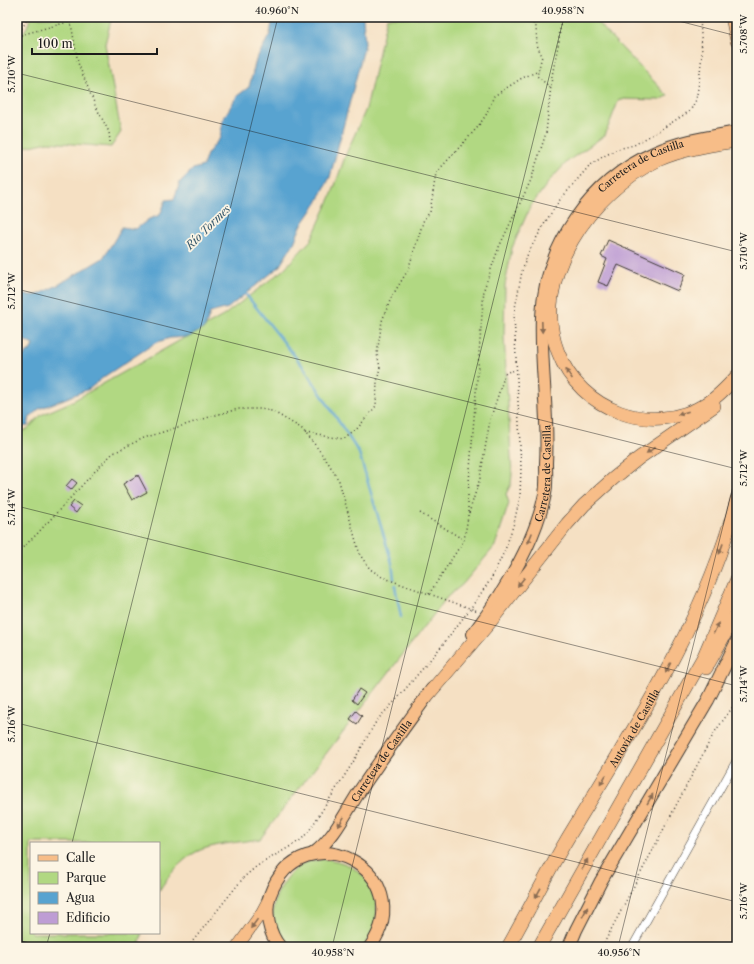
<svg xmlns="http://www.w3.org/2000/svg" width="754" height="964" font-family="'Libre Caslon Text',serif">
<rect width="100%" height="100%" fill="#fcf5e5"/>
<filter id="ink" filterUnits="userSpaceOnUse"><feTurbulence type="fractalNoise" baseFrequency=".025" numOctaves="2"/><feDisplacementMap in="SourceGraphic" scale="8" xChannelSelector="R" yChannelSelector="G"/><feConvolveMatrix kernelMatrix="1 2 1 2 8 2 1 2 1" color-interpolation-filters="sRGB"/></filter>
<filter id="wash" filterUnits="userSpaceOnUse"><feTurbulence type="fractalNoise" baseFrequency=".012" numOctaves="4" result="noise"/><feDisplacementMap in="SourceGraphic" scale="16" xChannelSelector="R" yChannelSelector="G"/><feGaussianBlur stdDeviation="0.9" result="paint"/><feColorMatrix in="noise" values="0 0 0 0 0 0 0 0 0 0 0 0 0 0 0 0 0 1.4 0 .05"/><feComposite in="paint" operator="in"/></filter>
<g filter="url(#wash)">
<rect width="100%" height="100%" fill="#f5e0c3"/>
<!-- green -->
<g fill="#b1d882" stroke="#667a4f">
<polygon points="31,17 153,17 145,20 111,20 105,44 121,132 111,147 48,142 17,149 17,41 27,27"/>
<path d="M 387,17 L 592,17 L 668,96 L 660,100 L 619,99 L 605,135 L 568,161 L 550,180 L 530,207 L 512,248 L 505,285 L 504,336 L 512,474 L 511,484 L 506,494 L 509,503 L 495,546 L 462,585 L 448,596 L 260,839 C 242,842 211,844 196,852 C 180,861 168,876 159,891 L 159,843 L 31,843 L 31,933 L 142,933 L 139,947 L 17,947 L 17,434 L 29,428 L 41,415 L 71,402 L 223,316 L 283,270 L 311,240 L 332,194 L 346,154 L 366,109 Z"/>
<path d="M 327,859 C 338,861 347,863 356,870 C 381,886 383,926 363,947 L 287,947 C 270,926 268,906 283,884 C 289,875 294,869 303,864 C 310,860 319,860 327,859 Z"/>
</g>
<!-- water -->
<polygon fill="#58a3d0" stroke="#3a6076" points="273,17 363,17 365,44 330,177 317,203 301,226 294,243 279,267 228,308 210,313 205,328 189,337 170,338 155,343 105,376 89,389 39,409 30,417 28,426 17,427 17,360 30,351 33,345 17,336 17,295 37,295 58,285 103,258 115,239 122,227 136,229 149,219 160,215 166,200 174,199 180,182 193,169 203,166 207,154 220,138 223,119 237,96 249,87 256,60 270,34"/>
<g fill="none" stroke-linecap="round" stroke-linejoin="round">
<!-- stream -->
<g stroke="#58a3d0" stroke-width="2.5">
<polyline points="244,292 305,369 359,453 392,563 394,579"/>
<polyline points="395,586 401,617"/>
</g>
</g>
<g id="blocks">
<!-- building -->
<g fill="#be9dd4">
<polygon points="608,240 685,274 678,291 618,265 608,286 598,282 607,259 601,256"/>
<polygon points="138,475 147,492 132,500 123,484"/>
<polygon points="72,479 77,483 71,490 66,486"/>
<polygon points="74,501 81,506 76,513 69,507"/>
<polygon points="359,689 365,693 357,704 352,700"/>
<polygon points="356,711 362,716 357,724 350,719"/>
</g>
</g>
</g>
<g filter="url(#ink)">
<use href="#blocks" fill-opacity="0" stroke="#3d3935" stroke-width="1"/>
<g fill="none" stroke-linecap="round" stroke-linejoin="round">
<defs>
<polyline id="minor" points="632,947 737,759"/>
<polyline id="primary" points="237,947 260,915 268,900"/>
<g id="trunk">
<path id="s1" d="M 473,634 C 503,594 535,544 545,494 C 547,484 546,473 546,463 C 549,414 540,365 542,317 C 544,247 591,181 654,153 C 681,141 709,137 737,132"/>
<path id="s2" d="M 313,854 C 336,837 347,809 363,786 C 385,753 409,721 432,689"/>
<path d="M 280,947 C 269,934 264,912 270,895 C 302,808 423,872 370,947"/>
<polyline points="569,947 576,930 601,881 708,700 737,641"/>
</g>
<g id="motorway">
<polyline points="732,17 737,41"/>
<path d="M 737,141 C 711,145 682,149 658,160 C 592,191 529,278 558,352 C 580,411 652,437 706,404 C 718,397 728,386 737,376"/>
<polyline points="706,668 737,612"/>
<polyline points="426,697 490,622 567,524 584,505 614,478 639,458 714,406"/>
<path id="s3" d="M 508,947 C 528,912 546,875 566,841 C 631,733 705,622 737,499"/>
<polyline points="539,947 704,656 737,579"/>
</g>
</defs>
<!-- minor casing -->
<use href="#minor" stroke="#3d3935" stroke-width="8"/>
<!-- primary casing -->
<use href="#primary" stroke="#3d3935" stroke-width="12"/>
<!-- trunk casing -->
<use href="#trunk" stroke="#3d3935" stroke-width="14"/>
<!-- motorway casing -->
<use href="#motorway" stroke="#3d3935" stroke-width="14"/>
<!-- path -->
<g stroke="#3d3935" stroke-width="1.5" stroke-dasharray="1 3" stroke-linecap="butt">
<polyline points="68,17 72,29 78,63 95,105 109,132 110,142"/>
<polyline points="125,17 140,18 143,17"/>
<polyline points="528,17 536,27 537,45 542,56 537,76 551,88"/>
<polyline points="17,35 24,25 28,17"/>
<polyline points="17,36 86,17"/>
<polyline points="305,433 344,439 356,430 376,406 377,382 380,367 377,354 382,321 391,298 408,270 424,219 430,212 436,173 477,128 486,115 494,96 522,78 539,71"/>
<polyline points="420,513 464,540"/>
<polyline points="469,513 480,478 490,420 505,374 507,372 516,370"/>
<polyline points="468,516 468,495 484,289 499,247 531,180 546,133 552,76 559,40 561,17"/>
<polyline points="17,553 36,535 98,468 112,454 127,446 144,438 216,415 238,409 261,409 272,411 301,428 313,442 329,464 339,481 360,555 370,569 382,577 395,582 478,611"/>
<polyline points="429,594 464,540 468,517"/>
<polyline points="188,947 244,877 257,866 301,840 309,831 352,764 377,720 397,699 440,648 470,609 491,579 505,550 514,523 520,497 521,467 514,314 522,271 528,253 546,221 559,201 589,166 604,156 618,149 634,145 655,133 690,111 696,100 699,82 702,54 700,17"/>
<polyline points="602,947 714,733 737,701"/>
</g>
<!-- minor -->
<use href="#minor" stroke="#fff" stroke-width="7"/>
<!-- primary -->
<use href="#primary" stroke="#f7bd88" stroke-width="11"/>
<!-- trunk -->
<use href="#trunk" stroke="#f7bd88" stroke-width="12"/>
<!-- motorway -->
<use href="#motorway" stroke="#f7bd88" stroke-width="13"/>
</g>
<!-- one-way arrows -->
<defs><path id="oneway-solid" d="M-6-.8H1V-3.2L6.5 0L1 3.2V.8H-6Z"/></defs>
<g fill="#8a6c52">
<use href="#oneway-solid" transform="translate(542 327) rotate(88)"/>
<use href="#oneway-solid" transform="translate(569 374) rotate(-124)"/>
<use href="#oneway-solid" transform="translate(683 413) rotate(162)"/>
<use href="#oneway-solid" transform="translate(651 450) rotate(146)"/>
<use href="#oneway-solid" transform="translate(530 538) rotate(112)"/>
<use href="#oneway-solid" transform="translate(721 549) rotate(110)"/>
<use href="#oneway-solid" transform="translate(521 582) rotate(128)"/>
<use href="#oneway-solid" transform="translate(716 628) rotate(-66)"/>
<use href="#oneway-solid" transform="translate(668 668) rotate(117)"/>
<use href="#oneway-solid" transform="translate(603 780) rotate(121)"/>
<use href="#oneway-solid" transform="translate(650 799) rotate(-60)"/>
<use href="#oneway-solid" transform="translate(341 822) rotate(122)"/>
<use href="#oneway-solid" transform="translate(585 864) rotate(-61)"/>
<use href="#oneway-solid" transform="translate(538 893) rotate(119)"/>
<use href="#oneway-solid" transform="translate(585 912) rotate(-62)"/>
<use href="#oneway-solid" transform="translate(254 924) rotate(126)"/>
</g>
</g>
<!-- ticks -->
<path fill="none" stroke="#1c1c1c" stroke-width="1" stroke-opacity="0.45" d="M 663,17 L 737,36M 17,73 L 737,252M 17,289 L 737,469M 17,506 L 737,686M 17,723 L 737,902M 72,843 L 278,17M 17,940 L 47,947M 46,947 L 50,933M 332,947 L 564,17M 618,947 L 737,470"/>
<g text-anchor="middle" stroke-width="3.5" stroke-linejoin="round" paint-order="stroke">
<!-- street labels -->
<g font-size="10" fill="#1c1c1c" stroke="#fcf5e5">
<text dy="4" stroke="none"><textPath href="#s1" startOffset="527">Carretera de Castilla</textPath></text>
<text dy="4" stroke="none"><textPath href="#s1" startOffset="179">Carretera de Castilla</textPath></text>
<text dy="4" stroke="none"><textPath href="#s3" startOffset="253">Autovía de Castilla</textPath></text>
<text dy="4" stroke="none"><textPath href="#s2" startOffset="116">Carretera de Castilla</textPath></text>
</g>
<!-- water labels -->
<g font-size="11" font-style="italic" fill="#37596d" stroke="#fcf5e5">
<text transform="translate(208 227) rotate(-45)" y="4">Río Tormes</text>
</g>
</g>
<!-- margin -->
<rect width="754" height="964" fill="none" stroke="#fcf5e5" stroke-width="44"/>
<!-- legend -->
<rect x="30" y="842" width="130" height="92" fill="#fcf5e5" stroke="#a29e95"/>
<rect x="38" y="855" width="20" height="6" fill="#f7bd88" stroke="#a29e95"/>
<text x="66" y="862" font-size="12" fill="#1c1c1c">Calle</text>
<rect x="38" y="872" width="20" height="12" fill="#b1d882" stroke="#a29e95"/>
<text x="66" y="882" font-size="12" fill="#1c1c1c">Parque</text>
<rect x="38" y="892" width="20" height="12" fill="#58a3d0" stroke="#a29e95"/>
<text x="66" y="902" font-size="12" fill="#1c1c1c">Agua</text>
<rect x="38" y="912" width="20" height="12" fill="#be9dd4" stroke="#a29e95"/>
<text x="66" y="922" font-size="12" fill="#1c1c1c">Edificio</text>
<!-- scale -->
<path d="M32 48v6h125v-6" fill="none" stroke="#1c1c1c" stroke-width="2"/>
<text x="38" y="48" font-size="12" fill="#1c1c1c" stroke="#fcf5e5" stroke-width="3" paint-order="stroke">100 m</text>
<rect x="22" y="22" width="710" height="920" fill="none" stroke="#1c1c1c" stroke-width="1.5"/>
<g font-size="10" text-anchor="middle" fill="#1c1c1c">
<text x="277" y="14">40.960°N</text>
<text x="563" y="14">40.958°N</text>
<text transform="translate(743 34) rotate(-90)" y="4">5.708°W</text>
<text transform="translate(11 74) rotate(-90)" y="4">5.710°W</text>
<text transform="translate(743 251) rotate(-90)" y="4">5.710°W</text>
<text transform="translate(11 291) rotate(-90)" y="4">5.712°W</text>
<text transform="translate(743 468) rotate(-90)" y="4">5.712°W</text>
<text transform="translate(11 507) rotate(-90)" y="4">5.714°W</text>
<text transform="translate(743 684) rotate(-90)" y="4">5.714°W</text>
<text transform="translate(11 724) rotate(-90)" y="4">5.716°W</text>
<text transform="translate(743 901) rotate(-90)" y="4">5.716°W</text>
<text x="333" y="956">40.958°N</text>
<text x="619" y="956">40.956°N</text>
</g>
</svg>
